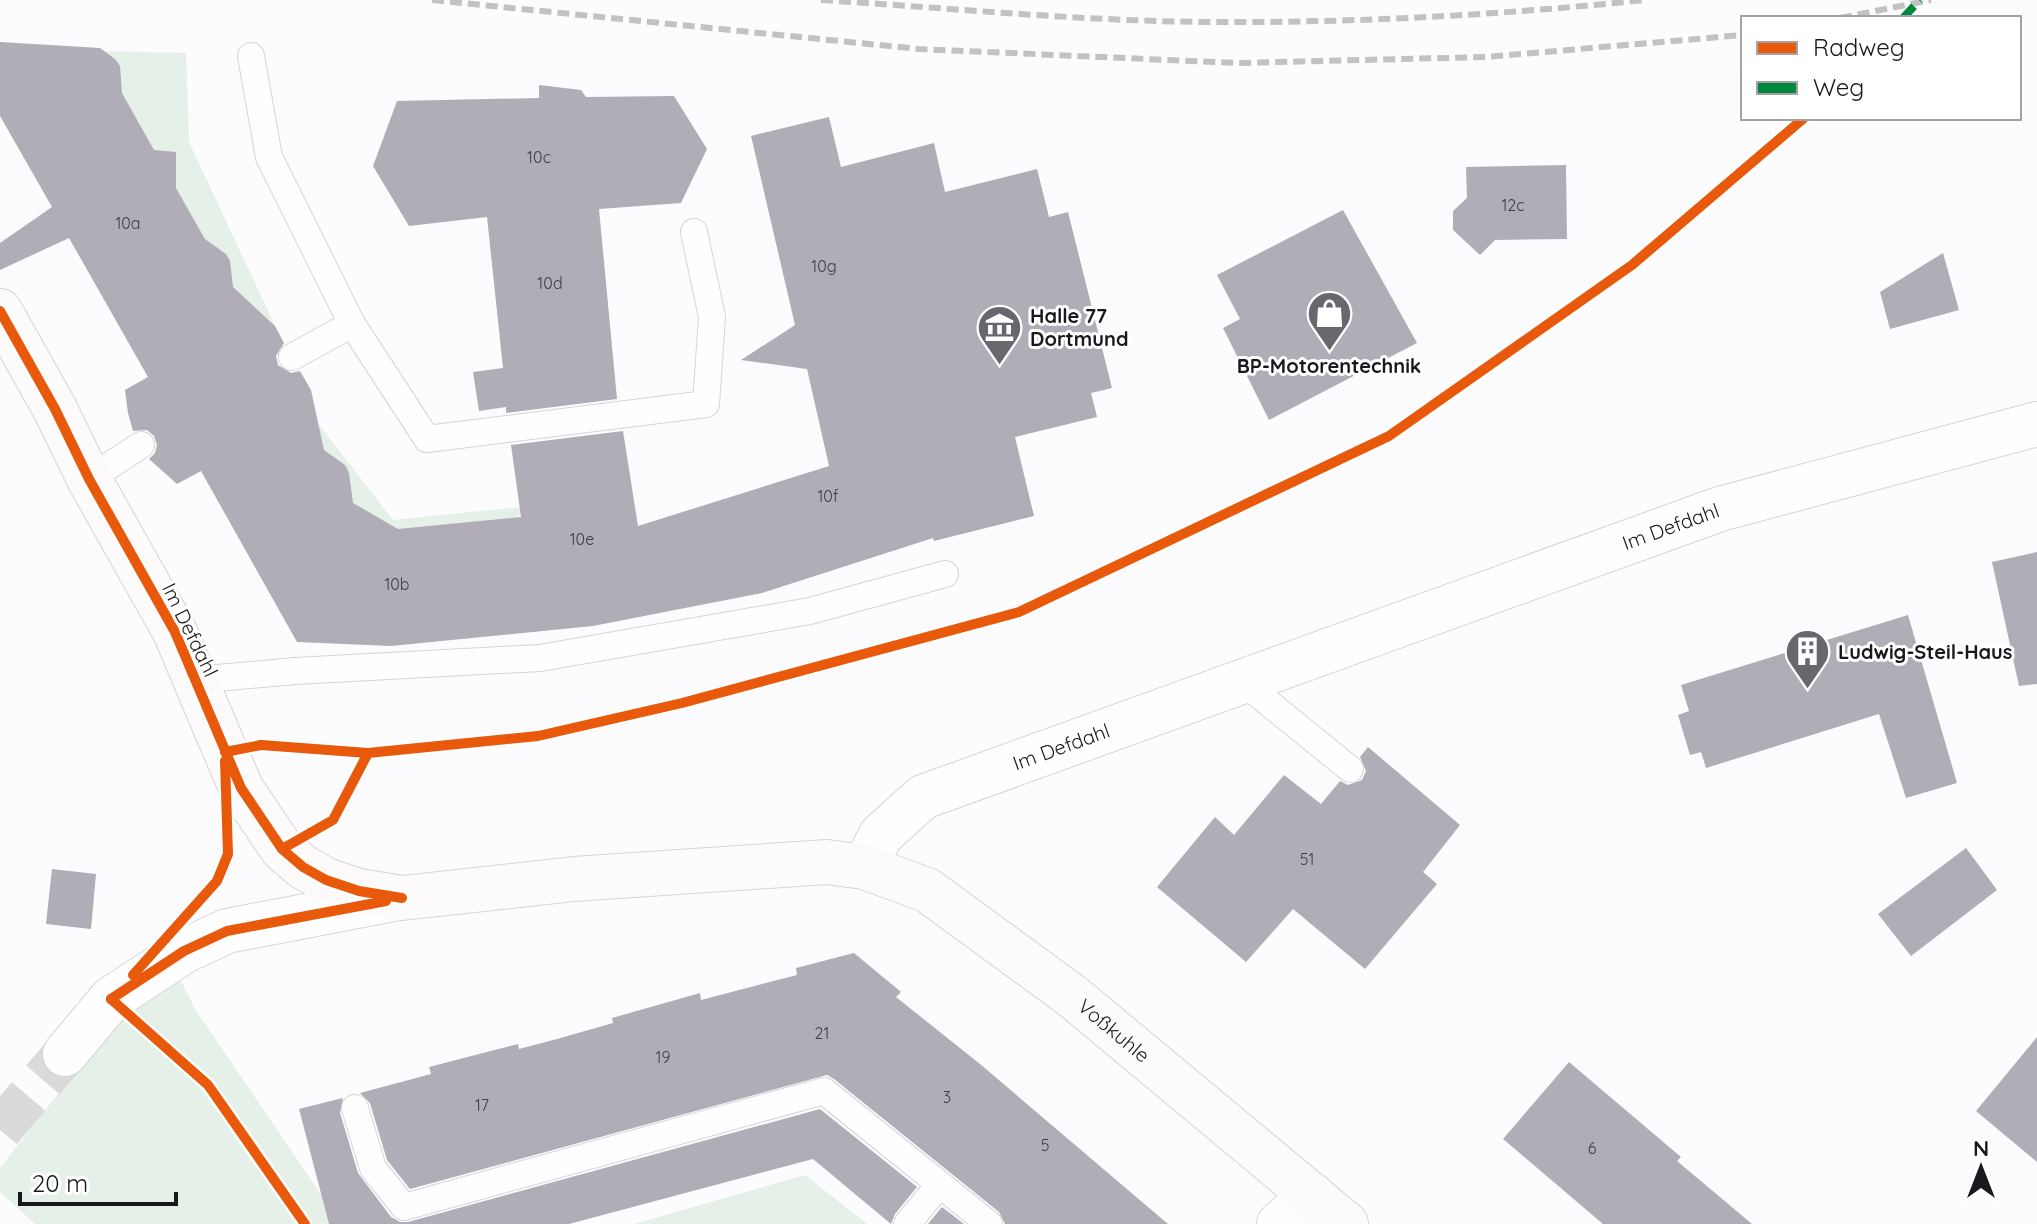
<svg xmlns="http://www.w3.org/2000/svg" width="2037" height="1224" font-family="Quicksand,sans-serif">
<rect width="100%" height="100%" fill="#fcfbfd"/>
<!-- green -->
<g fill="#e4f0e8">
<polygon points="98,51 186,53 189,142 275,326 251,303 243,306 227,279 230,262 226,254 210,247 116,85 120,66 108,54"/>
<polygon points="319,425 393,520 520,507 521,514 517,517 385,531 361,516 346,490 350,481 345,465 329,459 312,430"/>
<polygon points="178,975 195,1009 341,1224 35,1224 0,1192 0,1168 108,1030"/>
<polygon points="805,1175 867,1224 634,1224"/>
</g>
<!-- building -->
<g fill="#b0adb6">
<polygon points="0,42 100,48 115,59 120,66 122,93 154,150 176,152 176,188 205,239 226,254 230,261 233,287 275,326 284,343 276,356 278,365 291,373 300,371 311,390 324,450 345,465 349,473 353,503 398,529 521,517 511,445 623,431 638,526 829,466 807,369 741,360 795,325 751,136 829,117 841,167 934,143 945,192 1037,169 1049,217 1068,212 1112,388 1091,393 1097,417 1015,437 1034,516 934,541 933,538 762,593 593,626 391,646 297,642 201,471 177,484 149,459 155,453 157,445 154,436 147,430 133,431 128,413 125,390 148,377 69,238 0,270 0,243 52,207 0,116"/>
<polygon points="539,85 581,90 586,97 674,96 707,149 681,203 599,209 617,399 506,413 506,407 479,411 473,372 503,368 487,217 409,226 373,166 397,101 539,98"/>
<polygon points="1566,165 1567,239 1495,240 1480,255 1453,230 1453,211 1467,198 1466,167"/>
<polygon points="1343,210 1417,343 1269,420 1223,328 1240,319 1217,275"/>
<polygon points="1943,253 1959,310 1890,329 1880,292"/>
<polygon points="2037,552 2037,684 2019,686 1992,562"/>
<polygon points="1908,615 1957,783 1906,798 1879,714 1706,768 1701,752 1690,755 1678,715 1689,711 1681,685"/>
<polygon points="1368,747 1460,825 1423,872 1437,884 1365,969 1293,909 1246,962 1157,887 1215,817 1234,835 1284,775 1321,804 1340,781 1348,785 1362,780 1366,771 1360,757"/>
<polygon points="1966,848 1997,890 1911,956 1878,914"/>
<polygon points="52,869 96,874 91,929 46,924"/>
<polygon points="854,953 901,992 896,997 980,1064 1168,1224 1005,1224 999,1212 834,1079 827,1075 410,1189 387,1160 370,1103 360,1093 431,1074 429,1067 518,1044 519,1049 557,1039 613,1023 612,1018 700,993 701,1000 797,975 796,968"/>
<polygon points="2037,1037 2037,1162 1976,1111"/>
<polygon points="1569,1062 1681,1157 1677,1161 1752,1224 1603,1224 1503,1139"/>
<polygon points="343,1098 340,1113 358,1173 391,1217 400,1222 408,1222 820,1109 917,1187 895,1214 891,1224 813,1159 569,1224 329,1224 299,1109"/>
<polygon points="942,1207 964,1224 928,1224"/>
</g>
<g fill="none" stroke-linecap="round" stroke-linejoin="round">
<!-- street-tunnel -->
<polyline stroke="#dad9dc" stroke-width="44" stroke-dasharray="44 22" stroke-linecap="butt" points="0,1130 65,1054"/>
<defs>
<g id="lane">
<polyline points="251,56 269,157 352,324 427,439 706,404 712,317 694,232"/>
<polyline points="292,357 352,324"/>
<polyline points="89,479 141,445"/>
<polyline points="195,680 295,671 540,658 810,611 945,574"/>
<polyline points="1244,683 1350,769"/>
<polyline points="355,1108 373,1168 404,1207 824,1091 989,1224"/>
<polyline points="907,1224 940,1184"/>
</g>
<g id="street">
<path id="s1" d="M 864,867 L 881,835 L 923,797 L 1720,509 L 2037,424"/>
<polyline points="65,1054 111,999 184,951 227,931 399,898"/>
<polyline points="1279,1224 1312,1195"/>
</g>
<g id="secondary">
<path id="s2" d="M 0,311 L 55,409 L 89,479 L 175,632 L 241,788 L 282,849 L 303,867 L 326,880 L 359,891 L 402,898 L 574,879 L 827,862 L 864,867 L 927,890 L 1072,996 L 1346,1224"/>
</g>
</defs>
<!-- lane casing -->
<use href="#lane" stroke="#d6d4d9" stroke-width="28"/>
<!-- street casing -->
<use href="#street" stroke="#d6d4d9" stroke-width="46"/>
<!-- secondary casing -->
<use href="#secondary" stroke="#d6d4d9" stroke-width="46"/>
<!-- lane -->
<use href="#lane" stroke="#fffeff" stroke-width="26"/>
<!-- street -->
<use href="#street" stroke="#fffeff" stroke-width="44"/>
<!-- secondary -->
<use href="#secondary" stroke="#fcfafa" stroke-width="44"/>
<!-- rail -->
<g stroke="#c2c2c2" stroke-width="6" stroke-dasharray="12 6" stroke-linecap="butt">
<polyline points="432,0 919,49 1237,63 1486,57 1743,35"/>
<path d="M 821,0 C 950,8 1080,21 1209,22 C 1355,23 1500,15 1645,0"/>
<polyline points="1840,18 1931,0"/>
</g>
<!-- quiet -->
<polyline stroke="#00873e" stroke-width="8" stroke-dasharray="16 8" stroke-linecap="butt" points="1903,18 1920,0"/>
<defs>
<g id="cycleway">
<polyline points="0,311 55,409 89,479 175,632 241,788 282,849 303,867 326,880 359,891 402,898"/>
<polyline points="225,752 261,745 368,753 538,736 682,703 1019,612 1389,436 1632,265 1804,118"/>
<polyline points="282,849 333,820 368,753"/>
<polyline points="133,975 217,881 228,854 225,761"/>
<polyline points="111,999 184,951 227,931 386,901"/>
<polyline points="111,999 208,1085 305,1224"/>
</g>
</defs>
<!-- cycleway casing -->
<use href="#cycleway" stroke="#fff" stroke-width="15"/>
<!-- cycleway -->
<use href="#cycleway" stroke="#e8590c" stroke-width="10"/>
</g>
<!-- icons -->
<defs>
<symbol id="shop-pin" viewBox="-11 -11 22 30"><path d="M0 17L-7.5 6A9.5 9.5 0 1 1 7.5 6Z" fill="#69676d" stroke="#fff"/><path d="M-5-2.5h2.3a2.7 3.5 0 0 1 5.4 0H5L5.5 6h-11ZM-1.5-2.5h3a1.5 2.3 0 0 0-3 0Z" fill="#fff"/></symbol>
<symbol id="museum-pin" viewBox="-11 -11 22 30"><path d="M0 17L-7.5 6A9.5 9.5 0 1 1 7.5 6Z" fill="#69676d" stroke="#fff"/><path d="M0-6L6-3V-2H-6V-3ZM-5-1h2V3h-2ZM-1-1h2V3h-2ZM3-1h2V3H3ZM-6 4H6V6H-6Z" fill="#fff"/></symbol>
<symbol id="building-pin" viewBox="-11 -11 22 30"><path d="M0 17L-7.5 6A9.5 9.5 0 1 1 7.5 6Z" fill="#69676d" stroke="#fff"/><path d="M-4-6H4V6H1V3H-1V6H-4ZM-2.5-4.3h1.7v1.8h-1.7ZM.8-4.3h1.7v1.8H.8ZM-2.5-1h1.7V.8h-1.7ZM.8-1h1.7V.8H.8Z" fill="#fff"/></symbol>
</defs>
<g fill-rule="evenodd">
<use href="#shop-pin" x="1304" y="288" width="51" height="69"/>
<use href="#museum-pin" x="974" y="302" width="51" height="69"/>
<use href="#building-pin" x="1782" y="626" width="51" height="69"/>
</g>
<g text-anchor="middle" stroke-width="6" stroke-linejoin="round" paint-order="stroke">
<!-- number labels -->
<g font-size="16" fill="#403d45">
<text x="539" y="163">10c</text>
<text x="1513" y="211">12c</text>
<text x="128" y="229">10a</text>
<text x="824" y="272">10g</text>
<text x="550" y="289">10d</text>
<text x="828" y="502">10f</text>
<text x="582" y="545">10e</text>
<text x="397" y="590">10b</text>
<text x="1307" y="865">51</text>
<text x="822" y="1039">21</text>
<text x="663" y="1063">19</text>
<text x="947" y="1103">3</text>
<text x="482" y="1111">17</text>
<text x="1045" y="1151">5</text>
<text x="1592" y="1154">6</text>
</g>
<!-- poi labels -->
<g font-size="20" font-weight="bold" fill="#1a181f" stroke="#fff" text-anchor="start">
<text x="1030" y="323">Halle 77<tspan x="1030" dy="23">Dortmund</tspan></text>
<text x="1329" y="373" text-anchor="middle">BP-Motorentechnik</text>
<text x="1838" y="659">Ludwig-Steil-Haus</text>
</g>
<!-- street labels -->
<g font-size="20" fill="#1a181f" stroke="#fff">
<text dy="7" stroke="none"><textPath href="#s1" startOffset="888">Im Defdahl</textPath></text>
<text transform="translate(190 630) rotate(64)" y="7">Im Defdahl</text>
<text dy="7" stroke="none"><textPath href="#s1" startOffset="240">Im Defdahl</textPath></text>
<text dy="7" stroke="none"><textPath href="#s2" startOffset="1506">Voßkuhle</textPath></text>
</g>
</g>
<!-- legend -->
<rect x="1741" y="16" width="280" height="104" fill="#ffffff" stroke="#a3a3a5" stroke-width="2"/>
<rect x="1757" y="42" width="40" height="12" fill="#e8590c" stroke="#a3a3a5" stroke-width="2"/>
<text x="1813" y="56" font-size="24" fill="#1a181f">Radweg</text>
<rect x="1757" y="82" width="40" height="12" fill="#00873e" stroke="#a3a3a5" stroke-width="2"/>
<text x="1813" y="96" font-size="24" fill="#1a181f">Weg</text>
<!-- north arrow -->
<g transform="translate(1981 1168)" stroke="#ffffff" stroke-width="6" paint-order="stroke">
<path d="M0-6L14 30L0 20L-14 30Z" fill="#1a181f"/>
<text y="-12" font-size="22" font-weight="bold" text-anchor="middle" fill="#1a181f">N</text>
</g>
<!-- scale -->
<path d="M20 1192v12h156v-12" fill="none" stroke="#1a181f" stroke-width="4"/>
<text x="32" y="1192" font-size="24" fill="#1a181f" stroke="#ffffff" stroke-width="6" paint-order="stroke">20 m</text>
</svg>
